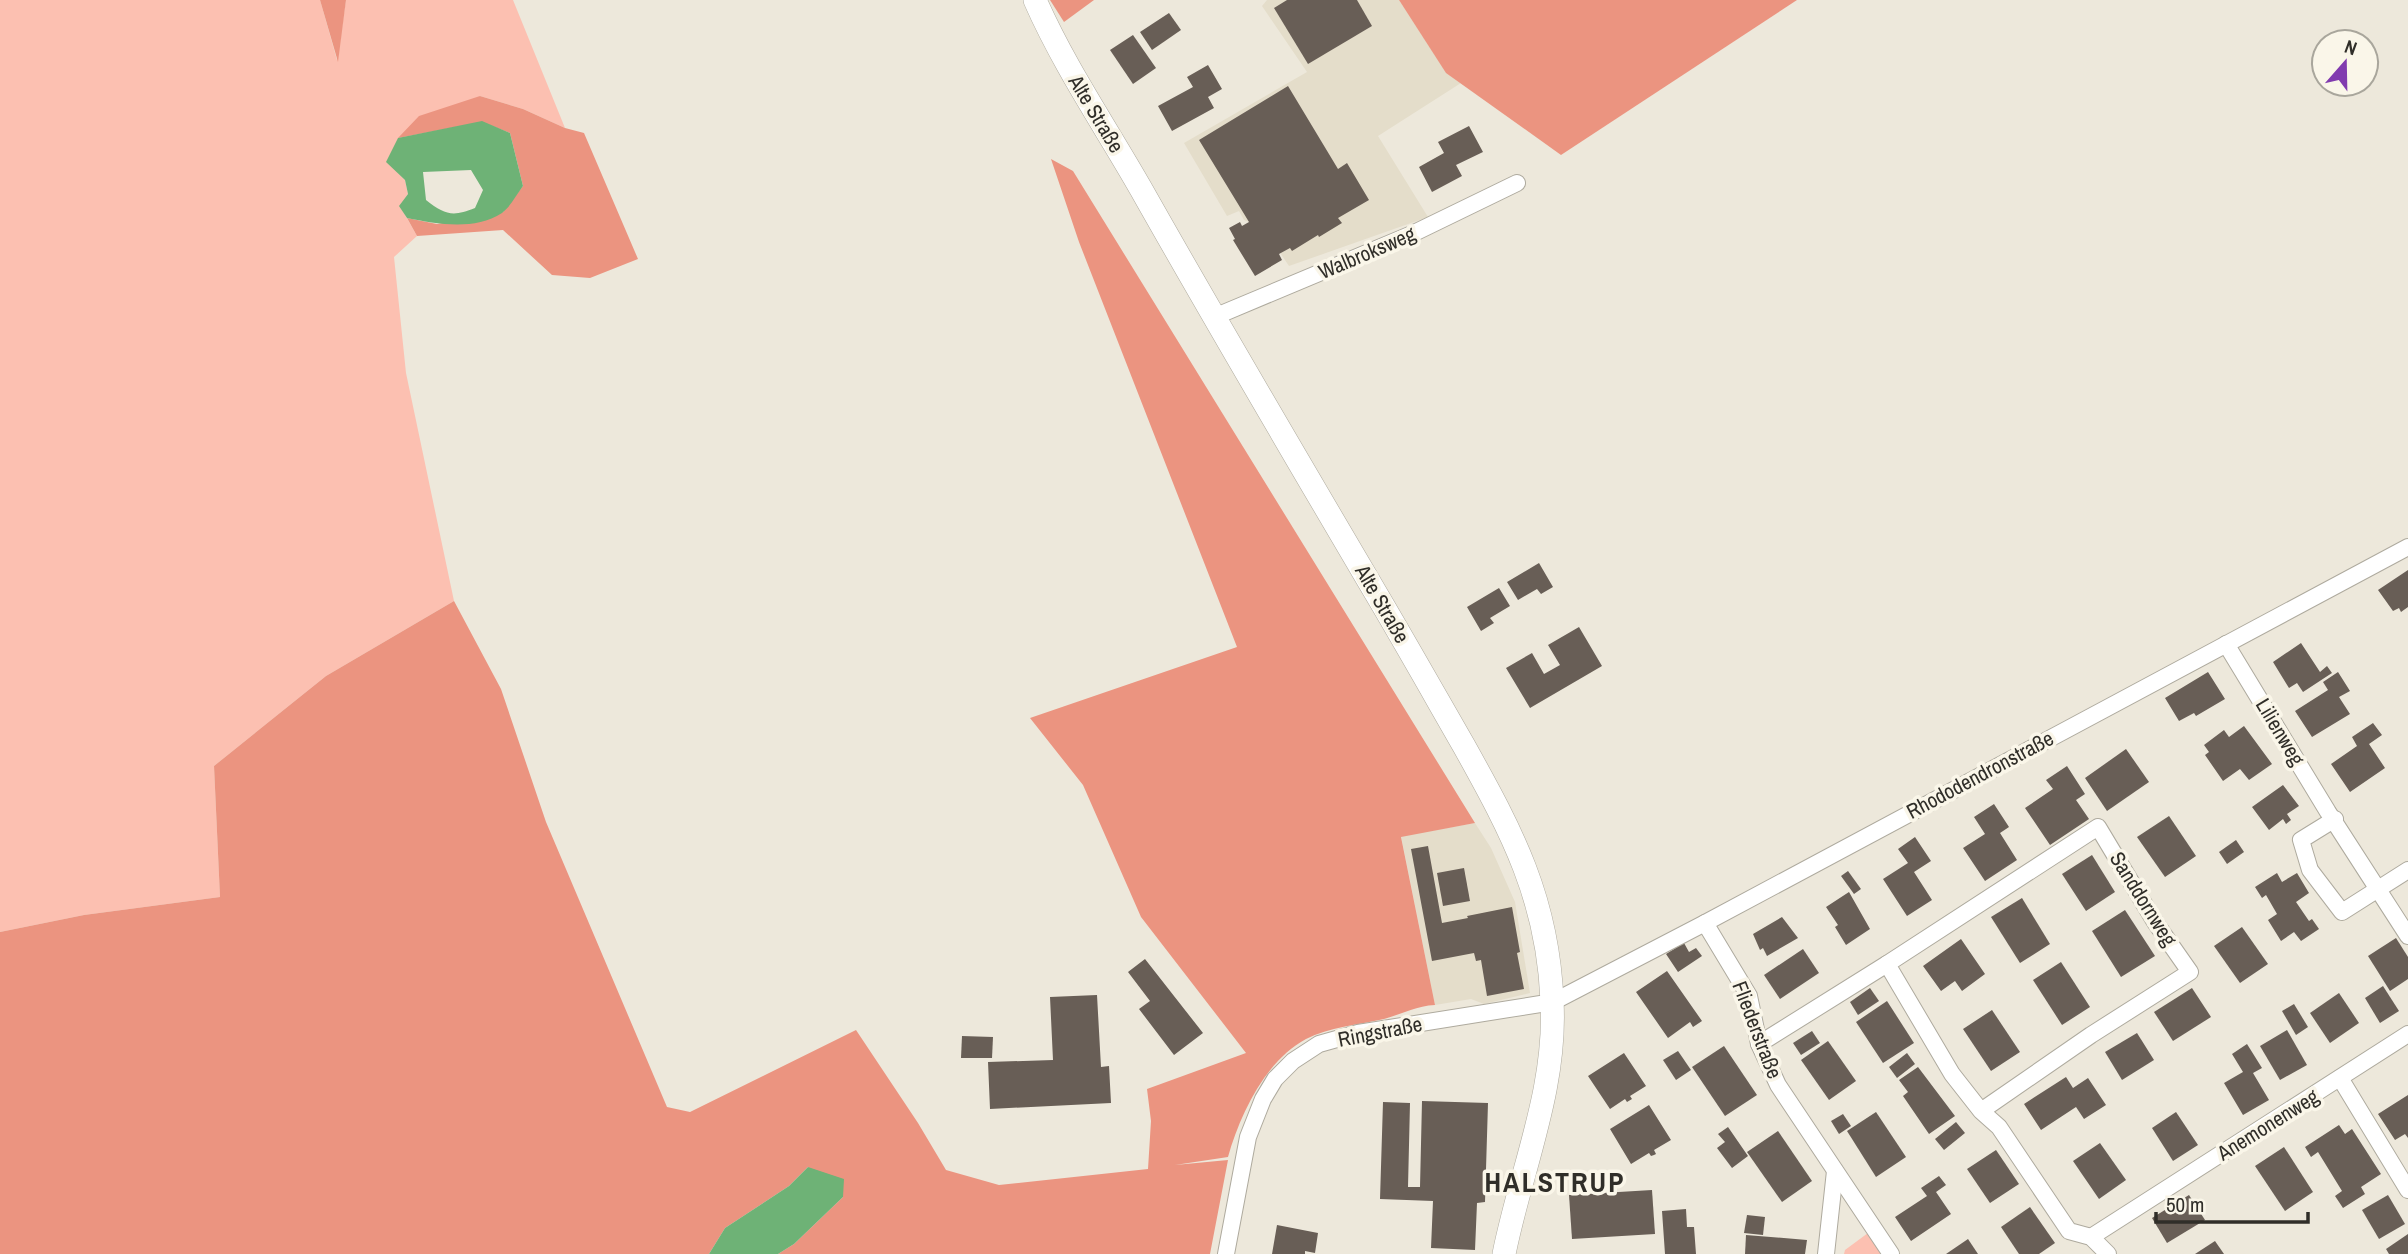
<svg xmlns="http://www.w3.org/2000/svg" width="2408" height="1254" font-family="'Archivo Narrow',sans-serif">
<rect width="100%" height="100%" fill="#ede8db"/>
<!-- built -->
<g fill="#e4ddca">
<polygon points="1267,0 1399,0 1446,72 1461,83 1378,136 1428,217 1289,266 1260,223 1252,228 1249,222 1244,220 1239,211 1227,216 1184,143 1307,72 1262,6"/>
<polygon points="1475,823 1491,848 1515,902 1530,993 1484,1004 1471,999 1435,1005 1401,836"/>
</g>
<!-- green -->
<g fill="#fcc0b1">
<polygon points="0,0 320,0 337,60 346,0 513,0 565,128 523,109 480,96 397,172 405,180 408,194 400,206 417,236 394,257 406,373 454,601 326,676 214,766 220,897 84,915 0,932"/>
<polygon points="1868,1233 1882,1254 1844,1254 1845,1250"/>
</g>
<!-- forest -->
<g fill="#eb9480">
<polygon points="320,0 346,0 338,62"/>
<polygon points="1050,0 1094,0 1064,22"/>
<polygon points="1399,0 1797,0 1561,155 1446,73"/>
<polygon points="480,96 523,109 565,128 584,133 638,259 590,278 552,275 503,230 417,236 407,218 437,224 503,212 523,186 510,133 482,122 398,138 419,116"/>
<path d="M 1051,159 L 1073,171 L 1475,823 L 1401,837 L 1435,1005 C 1416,1006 1402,1014 1384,1019 C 1358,1025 1329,1027 1306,1039 C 1265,1061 1240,1115 1228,1157 L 1175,1165 L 1228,1160 L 1210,1254 L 778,1254 L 794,1244 L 843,1197 L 808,1167 L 789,1186 L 725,1228 L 709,1254 L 0,1254 L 0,932 L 84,915 L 220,897 L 214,766 L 326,676 L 454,601 L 501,689 L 546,822 L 667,1107 L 690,1112 L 856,1030 L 918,1123 L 946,1170 L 999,1185 L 1148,1169 L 1151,1121 L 1147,1089 L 1246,1053 L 1141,917 L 1083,785 L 1030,718 L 1237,647 L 1079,242 Z"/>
</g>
<!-- water -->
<g fill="#6eb276" fill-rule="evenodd">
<path d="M 482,121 L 510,133 L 523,186 C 517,194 510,207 502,213 C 474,231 437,224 407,218 L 399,206 L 408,194 L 405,180 L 386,162 L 398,138 ZM 471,170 L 483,190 L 475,208 C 453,217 445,215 426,200 L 423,172 Z"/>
<polygon points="808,1167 844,1179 843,1197 794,1244 778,1254 709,1254 725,1228 789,1186"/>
</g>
<!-- building -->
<g fill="#685e56">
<polygon points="1287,0 1357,0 1372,26 1308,64 1274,8"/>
<polygon points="1169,13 1181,30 1152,50 1140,32"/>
<polygon points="1133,35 1156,68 1133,84 1110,50"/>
<polygon points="1208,65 1222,89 1208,97 1214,108 1172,131 1158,106 1193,87 1187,77"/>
<polygon points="1288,86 1338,169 1347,163 1369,200 1338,218 1342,223 1319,237 1318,235 1292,251 1290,248 1279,254 1282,260 1255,276 1233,240 1235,239 1229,228 1240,222 1242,226 1249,222 1199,140"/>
<polygon points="1469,126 1483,152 1456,165 1462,176 1432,192 1419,167 1444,153 1438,142"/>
<polygon points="1539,563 1553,587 1541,594 1537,589 1518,600 1507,582"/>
<polygon points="2408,570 2408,607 2401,612 2399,608 2393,611 2378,590"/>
<polygon points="1499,588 1510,606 1490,618 1494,623 1481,631 1467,607"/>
<polygon points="1579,627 1602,666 1530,708 1506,668 1532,653 1544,674 1560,665 1548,645"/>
<polygon points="2301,643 2320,672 2327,666 2332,673 2303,692 2297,683 2289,688 2273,662"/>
<polygon points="2208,672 2225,699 2196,716 2194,713 2179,721 2165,698"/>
<polygon points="2338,672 2350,691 2339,697 2350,714 2312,737 2295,711 2328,690 2323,682"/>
<polygon points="2373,723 2382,735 2369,744 2385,768 2350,792 2331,764 2357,746 2352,737"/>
<polygon points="2244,726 2272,764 2249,780 2240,769 2223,781 2205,755 2209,752 2204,745 2224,730 2229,737"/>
<polygon points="2126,749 2149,782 2107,811 2085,778"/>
<polygon points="2067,766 2085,794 2076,800 2089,819 2050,845 2025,808 2053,789 2046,780"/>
<polygon points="2283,785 2299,806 2287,814 2291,820 2286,824 2283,819 2269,830 2252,807"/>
<polygon points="1994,804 2009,827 2000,833 2017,860 1985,881 1963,848 1985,834 1974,817"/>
<polygon points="2169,816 2196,856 2165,877 2137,837"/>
<polygon points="1915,837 1931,861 1914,872 1932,900 1907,916 1883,879 1908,863 1898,849"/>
<polygon points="2236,840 2244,852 2227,864 2219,852"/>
<polygon points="1428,846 1442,923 1468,918 1467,916 1512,907 1520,952 1517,953 1524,989 1487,996 1481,960 1476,961 1474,953 1432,961 1411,849"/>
<polygon points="2092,855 2115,892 2086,911 2062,874"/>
<polygon points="1464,868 1470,901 1443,906 1437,873"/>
<polygon points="1848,871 1861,889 1854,894 1841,876"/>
<polygon points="2277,873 2282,882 2297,873 2309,893 2296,902 2309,921 2312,919 2319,929 2301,941 2294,932 2281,941 2268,920 2277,914 2266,895 2262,898 2255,887"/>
<polygon points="1849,892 1870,929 1846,945 1835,927 1838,925 1826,907"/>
<polygon points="2022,898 2050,944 2020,963 1991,917"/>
<polygon points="2125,910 2155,956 2121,977 2092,931"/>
<polygon points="1782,917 1798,938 1767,956 1763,948 1760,950 1753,934"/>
<polygon points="2242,927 2268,964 2240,983 2214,946"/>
<polygon points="2396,938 2408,957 2408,979 2390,991 2368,956"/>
<polygon points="1961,939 1985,974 1962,991 1955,981 1941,991 1923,966"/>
<polygon points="1684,943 1689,952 1696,948 1702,956 1678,972 1666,954"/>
<polygon points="1803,949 1819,973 1780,999 1764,975"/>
<polygon points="1145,959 1203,1033 1174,1055 1139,1009 1150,1001 1128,972"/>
<polygon points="2061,962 2090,1007 2062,1025 2033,980"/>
<polygon points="1667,971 1702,1021 1693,1027 1690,1022 1668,1038 1636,992"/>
<polygon points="2383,986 2399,1011 2380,1023 2365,998"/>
<polygon points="1870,988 1879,1001 1858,1015 1850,1002"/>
<polygon points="2192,988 2211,1017 2173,1041 2154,1012"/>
<polygon points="2339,993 2359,1023 2330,1043 2310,1013"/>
<polygon points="1097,995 1101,1067 1109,1066 1111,1103 990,1109 988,1062 1053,1060 1050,997"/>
<polygon points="1887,1001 1914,1043 1883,1063 1856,1022"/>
<polygon points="2294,1004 2308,1027 2296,1035 2282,1011"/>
<polygon points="1992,1010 2020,1052 1991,1071 1963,1029"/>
<polygon points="2287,1030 2307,1065 2280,1080 2260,1046"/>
<polygon points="1812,1031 1820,1043 1801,1055 1793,1043"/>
<polygon points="2137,1033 2154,1060 2122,1080 2105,1052"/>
<polygon points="962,1036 993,1037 992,1058 961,1058"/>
<polygon points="1828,1041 1856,1081 1829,1100 1801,1060"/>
<polygon points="2247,1044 2262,1068 2253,1073 2269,1100 2243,1115 2224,1083 2243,1072 2232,1054"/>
<polygon points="1724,1046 1757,1095 1725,1116 1692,1067"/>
<polygon points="1678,1051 1691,1070 1676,1080 1663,1060"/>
<polygon points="1624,1053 1646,1086 1630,1096 1632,1099 1627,1102 1625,1099 1610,1109 1588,1076"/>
<polygon points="1907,1053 1915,1064 1897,1078 1889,1067"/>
<polygon points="1918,1067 1955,1116 1929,1134 1903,1096 1908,1092 1899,1080"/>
<polygon points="2066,1077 2073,1088 2088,1078 2106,1105 2084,1119 2076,1107 2041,1130 2024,1104"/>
<polygon points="2408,1095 2408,1138 2405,1134 2395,1140 2378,1114"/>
<polygon points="1422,1101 1488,1103 1485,1202 1477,1203 1475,1250 1431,1248 1433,1201 1380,1199 1383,1102 1410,1103 1408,1187 1420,1187"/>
<polygon points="1649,1105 1671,1140 1654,1150 1656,1154 1654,1155 1651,1156 1649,1153 1631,1164 1610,1129"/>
<polygon points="1876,1112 1906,1157 1876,1177 1847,1131"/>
<polygon points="2176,1112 2198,1145 2173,1161 2152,1128"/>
<polygon points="1843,1114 1851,1126 1839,1134 1831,1121"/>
<polygon points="1956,1122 1965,1133 1944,1150 1935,1139"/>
<polygon points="2339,1125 2345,1134 2352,1129 2381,1174 2361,1187 2365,1194 2343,1208 2335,1196 2342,1191 2318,1152 2311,1157 2305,1147"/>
<polygon points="1728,1127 1748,1156 1732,1168 1717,1148 1725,1142 1718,1134"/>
<polygon points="1778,1131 1812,1181 1782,1202 1747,1152"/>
<polygon points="2100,1143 2126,1180 2099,1199 2073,1161"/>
<polygon points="2284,1147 2313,1192 2285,1211 2255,1166"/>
<polygon points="1996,1150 2019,1184 1990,1203 1967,1169"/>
<polygon points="1939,1176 1946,1185 1936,1192 1951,1214 1911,1241 1895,1217 1927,1196 1921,1188"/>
<polygon points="1652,1190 1655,1234 1572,1239 1569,1195"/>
<polygon points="2189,1195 2205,1220 2167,1243 2152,1218"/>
<polygon points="2388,1195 2405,1224 2379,1239 2362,1210"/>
<polygon points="2030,1207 2055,1243 2039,1254 2019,1254 2001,1227"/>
<polygon points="1686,1209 1687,1227 1694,1227 1696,1254 1665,1254 1662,1211"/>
<polygon points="1747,1215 1765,1217 1763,1235 1744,1233"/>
<polygon points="1277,1225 1318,1233 1315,1253 1305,1251 1305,1254 1272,1254"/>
<polygon points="2408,1234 2408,1254 2389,1254 2386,1249"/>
<polygon points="1746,1235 1807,1240 1805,1254 1745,1254"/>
<polygon points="1968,1239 1978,1254 1946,1254"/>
<polygon points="2215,1241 2224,1254 2195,1254"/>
</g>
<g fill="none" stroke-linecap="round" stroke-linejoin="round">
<defs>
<g id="street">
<polyline points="1214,317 1412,234 1517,183"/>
<polyline points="2226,644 2328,812 2408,936"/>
<polyline points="2335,819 2301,840 2310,870 2342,912 2408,870"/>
<polyline points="1705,923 1749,996 1759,1044 1778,1085 1891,1254"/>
<polyline points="1759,1044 1887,964"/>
<polyline points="2340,1078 2408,1190"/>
<polyline points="1981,1111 2091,1035 2190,972 2155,922 2098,827 1887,964 1952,1074 1981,1111 1999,1127 2069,1231 2091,1237 2108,1254"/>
<polyline points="2091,1237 2408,1034"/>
<polyline points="1226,1254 1248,1137 1263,1099 1275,1079 1293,1061 1319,1044 1358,1033 1553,1002 1705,923 2408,547"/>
<polyline points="1826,1254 1835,1171"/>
</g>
<path id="secondary" d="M 1035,0 C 1064,66 1105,126 1141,189 C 1220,329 1302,468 1384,607 C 1411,653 1437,699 1464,746 C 1512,832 1548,899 1552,1001 C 1557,1089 1521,1169 1504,1254"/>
</defs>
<!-- street casing -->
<use href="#street" stroke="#aeaa9e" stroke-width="18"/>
<!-- secondary casing -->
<use href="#secondary" stroke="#aeaa9e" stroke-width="24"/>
<!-- street -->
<use href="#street" stroke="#fff" stroke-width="16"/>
<!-- secondary -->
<use href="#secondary" stroke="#fff" stroke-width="23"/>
</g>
<g text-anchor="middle" stroke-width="7" stroke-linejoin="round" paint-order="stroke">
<!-- street labels -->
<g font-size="21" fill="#302e29" stroke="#faf6e9">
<text transform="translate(1096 114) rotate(59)" y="7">Alte Straße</text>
<text transform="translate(1367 253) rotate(-23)" y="7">Walbroksweg</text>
<text transform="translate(1382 604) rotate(60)" y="7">Alte Straße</text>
<text transform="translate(2280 732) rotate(59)" y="7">Lilienweg</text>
<text transform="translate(1980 775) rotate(-28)" y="7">Rhododendronstraße</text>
<text transform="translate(2143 899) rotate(58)" y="7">Sanddornweg</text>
<text transform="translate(1757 1030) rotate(69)" y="7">Fliederstraße</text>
<text transform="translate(1380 1032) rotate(-11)" y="7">Ringstraße</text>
<text transform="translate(2268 1125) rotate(-32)" y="7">Anemonenweg</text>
</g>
<!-- district labels -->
<g font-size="28" font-weight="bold" letter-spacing="2" fill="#302e29" stroke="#faf6e9">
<text x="1555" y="1192">HALSTRUP</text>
</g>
</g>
<!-- north arrow -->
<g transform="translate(2345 63) rotate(20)"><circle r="33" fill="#faf6e9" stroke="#a9a69c" stroke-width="2"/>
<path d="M0-5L12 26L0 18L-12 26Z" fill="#813baf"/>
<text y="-10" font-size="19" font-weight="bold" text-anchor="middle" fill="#302e29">N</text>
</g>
<!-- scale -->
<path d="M2156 1212v10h152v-10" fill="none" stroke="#302e29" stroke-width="3.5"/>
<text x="2166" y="1212" font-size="21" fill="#302e29" stroke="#faf6e9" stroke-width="5" paint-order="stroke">50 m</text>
</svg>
